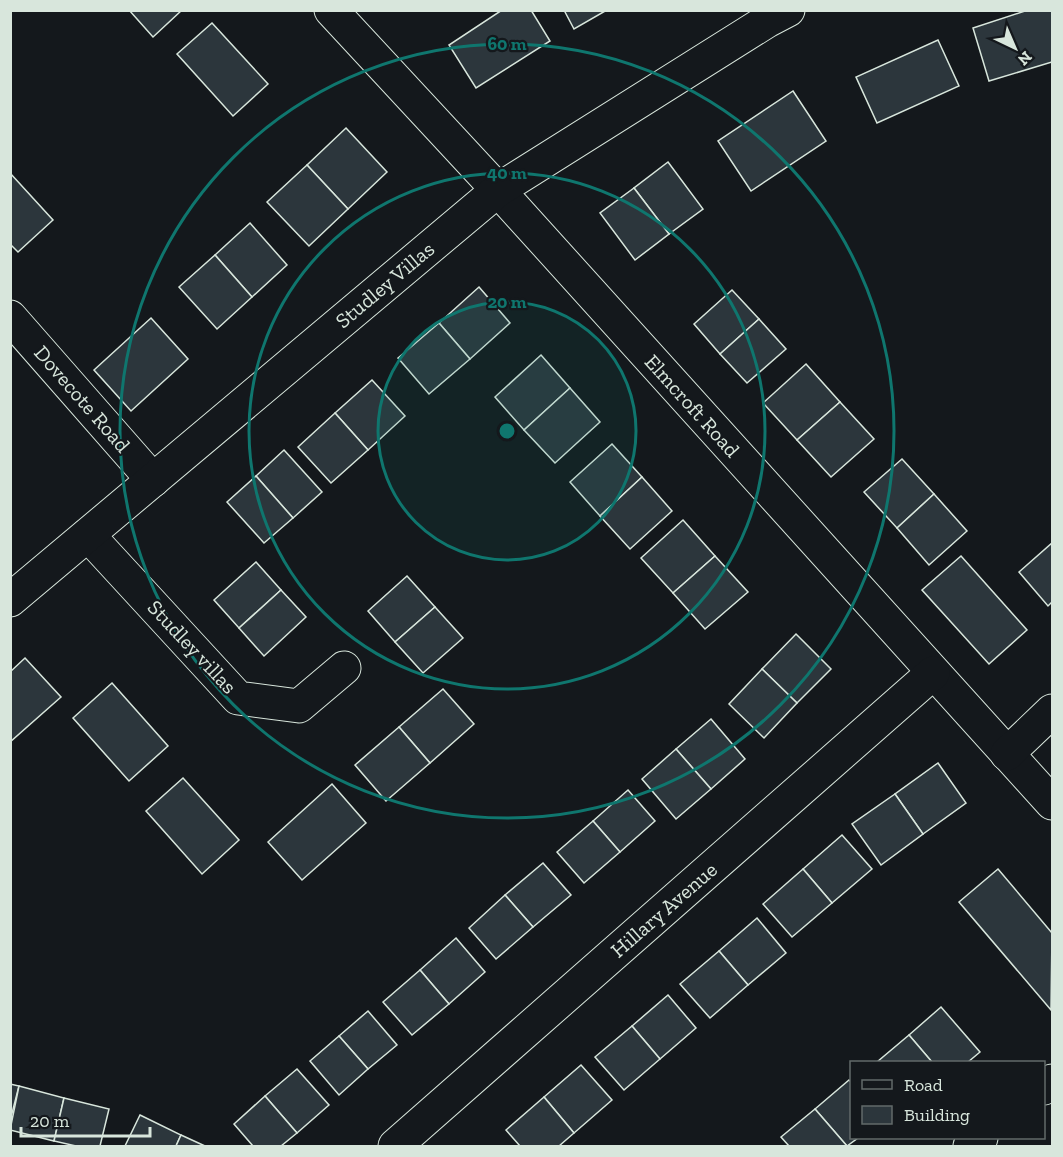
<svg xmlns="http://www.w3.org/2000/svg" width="1063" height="1157" font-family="'Zilla Slab',serif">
<rect width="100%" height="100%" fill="#14181c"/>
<!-- building -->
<g fill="#2c363c" stroke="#d8e6dc" stroke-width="1.5">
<polygon points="129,10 182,10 153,37"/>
<polygon points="502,10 531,10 550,41 476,88 449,45"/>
<polygon points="564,10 607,10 574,29"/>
<polygon points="1028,10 1052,10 1052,62 989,81 973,28"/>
<polygon points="212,23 268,84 233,116 177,54"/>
<polygon points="938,40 959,86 877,123 856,77"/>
<polygon points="793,91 826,141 751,191 718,141"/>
<polygon points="346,128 387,172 348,209 307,165"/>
<polygon points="668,162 703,209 669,234 634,188"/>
<polygon points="307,165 348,209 309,246 267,202"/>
<polygon points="10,173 53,220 18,252 10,244"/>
<polygon points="634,188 669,234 635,260 600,213"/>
<polygon points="250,223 287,265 252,297 215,255"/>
<polygon points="215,255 252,297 217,329 179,287"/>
<polygon points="479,287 510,323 470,359 439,323"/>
<polygon points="732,290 759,319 720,354 694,324"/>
<polygon points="151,318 188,359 131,411 94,370"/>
<polygon points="759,319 786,349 747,383 720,354"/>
<polygon points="439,323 470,359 429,394 398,358"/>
<polygon points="541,355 570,388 524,430 495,397"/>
<polygon points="806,364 840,402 797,440 763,403"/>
<polygon points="372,380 405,416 368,450 335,413"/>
<polygon points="570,388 600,422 555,463 524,430"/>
<polygon points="840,402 874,439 831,477 797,440"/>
<polygon points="335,413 368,450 331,483 298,447"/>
<polygon points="612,444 642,477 600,516 570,482"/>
<polygon points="284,450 322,492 293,518 256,476"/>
<polygon points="902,459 934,494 897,528 864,492"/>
<polygon points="256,476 293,518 264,543 227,502"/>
<polygon points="642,477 672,511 630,549 600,516"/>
<polygon points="934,494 967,531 929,565 897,528"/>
<polygon points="683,520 715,556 673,593 641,558"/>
<polygon points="1052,543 1052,602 1048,606 1019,572"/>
<polygon points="715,556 748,592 705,629 673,593"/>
<polygon points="961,556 1027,630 989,664 922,590"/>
<polygon points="256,562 281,590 239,628 214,600"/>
<polygon points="407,576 435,607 395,642 368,611"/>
<polygon points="281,590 306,617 264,656 239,628"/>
<polygon points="435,607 463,638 423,673 395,642"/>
<polygon points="796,634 831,669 797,703 762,669"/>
<polygon points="25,658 61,697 10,742 10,672"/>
<polygon points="762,669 797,703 764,738 729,704"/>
<polygon points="112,683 168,746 129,781 73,718"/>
<polygon points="443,689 474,724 430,763 399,727"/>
<polygon points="711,719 745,759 711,789 676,749"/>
<polygon points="399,727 430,763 386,801 355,765"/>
<polygon points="676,749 711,789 676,819 642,779"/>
<polygon points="938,763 966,803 923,834 895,794"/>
<polygon points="183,778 239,840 202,874 146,811"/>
<polygon points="332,784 366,823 302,880 268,842"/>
<polygon points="628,790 655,821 620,852 593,821"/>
<polygon points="895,794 923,834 881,865 852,824"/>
<polygon points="593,821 620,852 584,883 557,852"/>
<polygon points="842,835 872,869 832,903 803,869"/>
<polygon points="543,863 571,895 533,927 505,895"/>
<polygon points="803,869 832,903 792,937 763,904"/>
<polygon points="998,869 1052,933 1051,1010 959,902"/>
<polygon points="505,895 533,927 496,959 469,928"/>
<polygon points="757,918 786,953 748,985 719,951"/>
<polygon points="456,938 485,972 449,1004 420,970"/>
<polygon points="719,951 748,985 710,1018 680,984"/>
<polygon points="420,970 449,1004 412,1035 383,1002"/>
<polygon points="668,995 696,1028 660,1059 632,1026"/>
<polygon points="941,1007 980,1052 968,1062 932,1062 909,1035"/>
<polygon points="368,1011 397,1045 368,1069 339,1036"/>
<polygon points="632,1026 660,1059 624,1090 595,1057"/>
<polygon points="909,1035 932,1062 877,1062"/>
<polygon points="339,1036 368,1069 339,1095 310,1061"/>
<polygon points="581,1065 612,1100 574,1133 544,1097"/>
<polygon points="297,1069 329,1105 297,1133 265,1096"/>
<polygon points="849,1080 852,1083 852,1138 858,1138 847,1146 815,1109"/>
<polygon points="10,1084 19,1086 10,1121"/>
<polygon points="19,1086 64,1098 54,1141 10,1130"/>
<polygon points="265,1096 297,1133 281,1146 253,1146 234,1124"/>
<polygon points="544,1097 574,1133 559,1146 520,1146 506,1130"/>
<polygon points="64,1098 109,1109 100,1146 76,1146 54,1141"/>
<polygon points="815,1109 847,1146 789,1146 781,1137"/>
<polygon points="140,1115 181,1135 176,1146 125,1146"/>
<polygon points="181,1135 205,1146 176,1146"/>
</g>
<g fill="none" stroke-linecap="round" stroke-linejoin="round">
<defs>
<g id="street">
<polyline points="331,10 498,190 1052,803"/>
<polyline points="10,317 153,480"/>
<polyline points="88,535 238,698 299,706 344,668"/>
<polyline points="10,600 498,190 767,21 788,10"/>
<polyline points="1007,754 1052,711"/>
<polyline points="1044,1088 1052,1081"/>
<polyline points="395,1146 933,673"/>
<polyline points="970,1146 981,1138"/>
</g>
</defs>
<!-- street casing -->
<use href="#street" stroke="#d8e6dc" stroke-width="35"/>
<!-- street -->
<use href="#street" stroke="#14181c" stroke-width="33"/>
</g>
<!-- distance rings -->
<circle cx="507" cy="431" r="129" fill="#0f766e" fill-opacity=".12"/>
<g fill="none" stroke="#0f766e" stroke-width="3">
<circle cx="507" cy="431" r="129"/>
<circle cx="507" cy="431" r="258"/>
<circle cx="507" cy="431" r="387"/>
</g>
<g text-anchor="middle" stroke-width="4.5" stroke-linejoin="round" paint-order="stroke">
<!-- street labels -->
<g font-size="21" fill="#d8e6dc" stroke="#14181c">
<text transform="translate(385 285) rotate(-40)" y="7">Studley Villas</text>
<text transform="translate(82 399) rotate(49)" y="7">Dovecote Road</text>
<text transform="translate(692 406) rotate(48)" y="7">Elmcroft Road</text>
<text transform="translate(192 647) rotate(47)" y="7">Studley villas</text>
<text transform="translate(664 910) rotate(-41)" y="7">Hillary Avenue</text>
</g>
</g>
<circle cx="507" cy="431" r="9" fill="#0f766e" stroke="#14181c" stroke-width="3"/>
<g font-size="18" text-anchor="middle" font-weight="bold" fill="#0f766e" stroke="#14181c" stroke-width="4.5" stroke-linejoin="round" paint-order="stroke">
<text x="507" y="50">60 m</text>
<text x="507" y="179">40 m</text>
<text x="507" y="308">20 m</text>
</g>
<!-- border -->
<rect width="1063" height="1157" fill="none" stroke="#d8e6dc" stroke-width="24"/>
<!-- legend -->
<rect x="850" y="1061" width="195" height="78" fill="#14181c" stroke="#626a69" stroke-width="1.5"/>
<rect x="862" y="1080" width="30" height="9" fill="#14181c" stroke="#626a69" stroke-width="1.5"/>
<text x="904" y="1091" font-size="18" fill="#d8e6dc">Road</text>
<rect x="862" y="1106" width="30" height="18" fill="#2c363c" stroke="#626a69" stroke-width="1.5"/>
<text x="904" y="1121" font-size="18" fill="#d8e6dc">Building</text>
<!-- north arrow -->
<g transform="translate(1015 48) rotate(136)" stroke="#14181c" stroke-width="4.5" paint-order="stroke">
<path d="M0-4.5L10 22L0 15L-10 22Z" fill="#d8e6dc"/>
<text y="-9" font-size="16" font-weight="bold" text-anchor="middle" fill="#d8e6dc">N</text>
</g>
<!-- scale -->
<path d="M21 1127v9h129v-9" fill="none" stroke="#d8e6dc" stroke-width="3"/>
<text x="30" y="1127" font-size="18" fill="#d8e6dc" stroke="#14181c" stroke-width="4.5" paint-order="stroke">20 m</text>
</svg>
